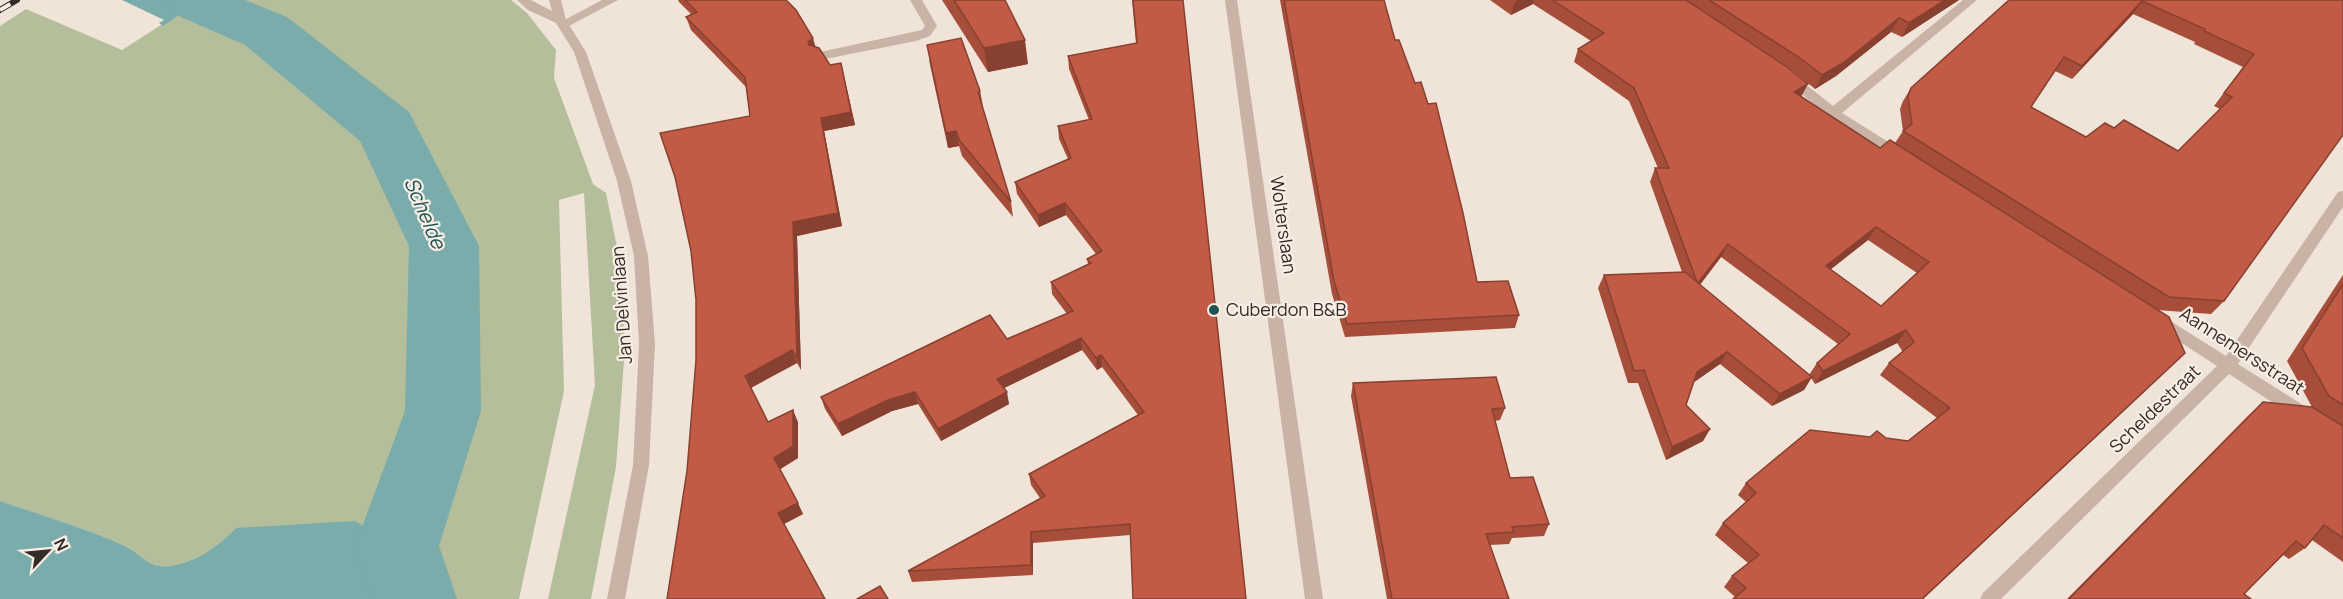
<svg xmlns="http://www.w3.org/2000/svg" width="2343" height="599" font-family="Manrope,sans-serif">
<rect width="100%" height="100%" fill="#f0e4d9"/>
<!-- green -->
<path fill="#b5be9a" d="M 200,0 L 511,0 L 527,13 L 556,50 L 554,78 L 593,184 L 606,193 L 620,262 L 625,348 L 616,467 L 591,599 L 548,599 L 595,385 L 584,193 L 559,200 L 564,391 L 519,599 L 436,599 L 397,546 L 236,528 C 217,547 197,562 170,566 C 148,569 142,554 125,546 C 86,528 41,515 0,501 L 0,26 L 26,9 L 122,50 Z"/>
<!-- water -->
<g fill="#79acab">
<polygon points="122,0 200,0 163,26 159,23 164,20"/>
<path d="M 0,501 C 41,515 86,528 125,546 C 142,554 148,569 170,566 C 197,562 217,547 236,528 L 355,521 L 397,546 L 436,599 L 0,599 Z"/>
</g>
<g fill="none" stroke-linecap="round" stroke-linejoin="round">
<!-- river -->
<polygon fill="#79acab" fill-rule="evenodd" points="164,0 245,0 287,17 409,112 479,246 481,411 439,546 457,599 371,599 355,546 405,411 409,246 360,141 245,45 172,13"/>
<!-- service -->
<polygon fill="#c8b3a6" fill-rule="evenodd" points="910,0 922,0 937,26 930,36 916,41 820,60 814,56 820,52 922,30 925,26"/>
<!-- minor -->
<g fill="#c8b3a6" fill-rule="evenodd">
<polygon points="602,0 618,0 567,27 563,28 557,24"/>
<polygon points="1225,0 1237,0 1323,599 1305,599"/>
<polygon points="1963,0 1977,0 1842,113 1906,153 1908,156 1906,159 1896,159 1828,116 1784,79 1785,76 1795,76 1833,106"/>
<polygon points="2343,191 2343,207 2238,364 2311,410 2313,415 2311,420 2305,422 2299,420 2229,374 2001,599 1980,599 1983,593 2217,366 2154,325 2151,321 2154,317 2164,317 2226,356 2338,192"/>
</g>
<!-- tertiary -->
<polygon fill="#c8b3a6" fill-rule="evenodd" points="517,0 531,0 552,11 549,0 561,0 566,20 586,52 631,181 648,256 655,344 649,465 625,599 607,599 633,465 639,344 634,256 617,181 574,52 556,23 528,10"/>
<defs>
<polyline id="rail" points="0,10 17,0"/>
</defs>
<!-- rail casing -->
<use href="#rail" stroke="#342a26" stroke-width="6"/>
<!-- rail -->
<use href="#rail" stroke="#f8eee5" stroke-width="4" stroke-dasharray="12" stroke-linecap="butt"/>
</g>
<!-- wall -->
<g fill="#a74e3b" fill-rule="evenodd">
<polygon points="678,0 786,0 815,47 830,65 844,76 855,125 824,131 842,226 797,236 801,370 797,363 751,388 768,422 798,422 798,458 780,469 803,514 784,524 667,599 750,116 746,87 691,30 686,17 691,14 679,2"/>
<polygon points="942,0 1005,0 1028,64 988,72"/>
<polygon points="1132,0 1183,0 1246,599 1130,535 1033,543 1033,575 912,582 908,571 1040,498 1031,485 1029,474 1138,415 1102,367 1097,370 1082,350 1004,388 1009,404 941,441 918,404 892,411 842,436 825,409 821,397 1007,339 1067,314 1052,294 1051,282 1088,264 1087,259 1096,254 1066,215 1039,227 1017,194 1015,182 1068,159 1059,139 1058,126 1089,120 1069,69 1068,56 1136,43"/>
<polygon points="1280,0 1384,0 1395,40 1415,83 1428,104 1477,282 1519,315 1515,328 1345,337 1332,294"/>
<path d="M 1490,0 L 1959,0 L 1902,37 L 1891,32 L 1836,76 L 1815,89 L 1793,71 L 1780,63 L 1801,97 L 1880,148 L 1895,143 L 1903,131 L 1900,109 L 1903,101 L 1911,88 L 2009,0 L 2343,0 L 2224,301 L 2211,314 L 2157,310 L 2185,353 L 1923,599 L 1733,599 L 1735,597 L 1724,587 L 1732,576 L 1748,563 L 1715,535 L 1723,523 L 1746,502 L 1738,495 L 1746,483 L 1886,438 L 1908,441 L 1937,418 L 1880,375 L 1889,363 L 1903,352 L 1897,343 L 1815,384 L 1811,378 L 1804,390 L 1772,406 L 1720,364 L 1694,382 L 1686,405 L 1710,429 L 1703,441 L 1666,460 L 1638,383 L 1628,383 L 1598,288 L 1604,275 L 1682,272 L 1650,182 L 1655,168 L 1658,168 L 1629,101 L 1574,62 L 1578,49 L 1591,41 L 1533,4 L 1511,15 ZM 2133,14 L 2195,42 L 2194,44 L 2243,67 L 2214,106 L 2220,109 L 2178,151 L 2114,128 L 2086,137 L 2031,107 L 2055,71 L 2072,79 ZM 1868,240 L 1917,273 L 1881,306 L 1830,270 ZM 1721,257 L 1838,344 L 1817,363 L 1809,375 L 1700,285 Z"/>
<polygon points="929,60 982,106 1011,202 1013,217 962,156 959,146 948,148"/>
<polygon points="2343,275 2343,562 2312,540 2305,548 2289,559 2283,555 2244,594 2251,599 2067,599 2249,415 2263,402 2312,407 2287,361"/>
<polygon points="1353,383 1505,408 1500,420 1495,421 1510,478 1549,524 1544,536 1512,538 1509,544 1490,545 1509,599 1387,599 1351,396"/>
</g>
<!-- shaded-wall -->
<g fill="#884030">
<polygon points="1518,0 1534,0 1533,4 1511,15 1515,2"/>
<polygon points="1945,0 1959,0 1902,37 1909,23"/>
<polygon points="2142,1 2133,14 2072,79 2082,66"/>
<polygon points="1899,18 1891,32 1836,76 1815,89 1822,75"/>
<polygon points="813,38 817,52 812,55 808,42"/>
<polygon points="1025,40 1028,64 988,72 984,48"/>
<polygon points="841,63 855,125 824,131 842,226 797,236 801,370 797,357 793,222 821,118"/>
<polygon points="1808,84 1801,97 1794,92"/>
<polygon points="980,91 983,106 978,92"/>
<polygon points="956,131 959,146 948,148 946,133"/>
<polygon points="1065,203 1066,215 1039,227 1038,215"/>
<polygon points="1876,227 1868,240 1818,279 1826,266"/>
<polygon points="1728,244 1721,257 1691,296 1698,283"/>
<polygon points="1906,330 1897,343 1815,384 1823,371"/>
<polygon points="1081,338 1082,350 1000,390 997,379"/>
<polygon points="792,350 797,363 750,388 745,376"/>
<polygon points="1727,352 1720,364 1690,385 1697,372"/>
<polygon points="2185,353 1923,599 1922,599"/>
<polygon points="1101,355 1102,367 1097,370 1096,358"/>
<polygon points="1812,377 1804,390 1772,406 1780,394"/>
<polygon points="915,392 918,404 892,411 842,436 838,424 888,400"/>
<polygon points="1007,392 1009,404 941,441 938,429"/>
<polygon points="793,410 798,422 798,458 779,470 774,458"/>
<polygon points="1710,429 1703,441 1666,460 1672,447"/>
<polygon points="798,503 803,514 784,524 778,513"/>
<polygon points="1031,532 1033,543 1033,575 1031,565"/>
</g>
<!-- building -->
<g fill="#c25b45" stroke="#884030" stroke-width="1.5" fill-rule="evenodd">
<polygon points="685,0 786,0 796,10 813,38 808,42 809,45 819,48 830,65 841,63 851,112 821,118 838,213 793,222 797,357 792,350 745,376 768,422 793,410 793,446 774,458 798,503 778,513 825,599 667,599 687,471 696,360 696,300 691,251 675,177 660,133 750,116 745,77 686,17 697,12"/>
<polygon points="954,0 1005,0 1025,40 984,48"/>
<polygon points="1133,0 1183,0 1246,599 1133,599 1130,524 1031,532 1031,565 908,571 1045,496 1029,474 1144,412 1101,355 1096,358 1081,338 997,379 1007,392 938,429 915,392 888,400 838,424 821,397 990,315 1007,339 1073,311 1051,282 1091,263 1087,259 1102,251 1065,203 1038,215 1015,182 1071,158 1058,126 1092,119 1068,56 1137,43"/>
<polygon points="1284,0 1384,0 1395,40 1399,40 1415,83 1421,82 1428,104 1436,103 1463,213 1477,282 1508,281 1519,315 1347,324 1334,281"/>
<path d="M 1552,0 L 1686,0 L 1787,67 L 1808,84 L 1794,92 L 1880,148 L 1890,140 L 2169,317 L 2185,353 L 1922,599 L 1733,599 L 1746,588 L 1732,576 L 1759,555 L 1723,523 L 1756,493 L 1746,483 L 1810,430 L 1870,437 L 1877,431 L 1886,438 L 1908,441 L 1950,408 L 1889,363 L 1914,342 L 1906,330 L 1823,371 L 1817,363 L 1850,334 L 1728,244 L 1698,283 L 1812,377 L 1780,394 L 1727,352 L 1697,372 L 1686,405 L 1710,429 L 1672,447 L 1644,370 L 1634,371 L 1604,275 L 1685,272 L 1697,282 L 1655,168 L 1669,168 L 1634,88 L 1578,49 L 1604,33 ZM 1876,227 L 1929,262 L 1881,306 L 1826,266 Z"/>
<polygon points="1709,0 1945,0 1909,23 1899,18 1843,63 1822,75 1800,58"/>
<path d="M 2009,0 L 2343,0 L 2343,135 L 2224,301 L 2169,297 L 1903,131 L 1912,124 L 1908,96 L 1911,88 ZM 2142,1 L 2205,29 L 2204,31 L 2254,54 L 2224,93 L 2232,97 L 2178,151 L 2124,120 L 2114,128 L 2105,123 L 2086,137 L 2031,107 L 2064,57 L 2082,66 Z"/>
<polygon points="961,38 980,91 978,92 1011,202 960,141 956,131 946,133 927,45"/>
<polygon points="2343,284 2343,405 2329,396 2302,348"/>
<polygon points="1496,377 1505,408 1492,409 1510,478 1533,477 1549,524 1512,527 1514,532 1486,534 1509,599 1392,599 1353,383"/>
<polygon points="2263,402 2312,407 2343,426 2343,538 2324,525 2305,548 2296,541 2244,594 2251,599 2069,599"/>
<polygon points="880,586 888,599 857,599"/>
</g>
<!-- markers -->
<circle fill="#1e5453" stroke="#f8eee5" stroke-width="2" cx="1214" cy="310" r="6"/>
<g text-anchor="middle" stroke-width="4.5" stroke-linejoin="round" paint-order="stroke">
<!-- street labels -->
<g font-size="18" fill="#342a26" stroke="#f8eee5">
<text transform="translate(1283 225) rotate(82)" y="6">Wolterslaan</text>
<text transform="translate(622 305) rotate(-94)" y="6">Jan Delvinlaan</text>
<text transform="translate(2242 351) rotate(33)" y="6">Aannemersstraat</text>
<text transform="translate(2155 409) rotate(-44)" y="6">Scheldestraat</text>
</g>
<!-- poi labels -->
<g font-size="18" fill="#342a26" stroke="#f8eee5" text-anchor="start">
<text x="1226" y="316">Cuberdon B&amp;B</text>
</g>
<!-- water labels -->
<g font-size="20" font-style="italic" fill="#1e5453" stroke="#f8eee5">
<text transform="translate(425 213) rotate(67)" y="7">Schelde</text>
</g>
</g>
<!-- north arrow -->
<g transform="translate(48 551) rotate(64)" stroke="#f8eee5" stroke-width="4.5" paint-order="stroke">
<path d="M0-4.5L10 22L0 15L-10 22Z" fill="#342a26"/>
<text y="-9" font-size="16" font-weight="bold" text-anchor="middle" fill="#342a26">N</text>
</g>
</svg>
